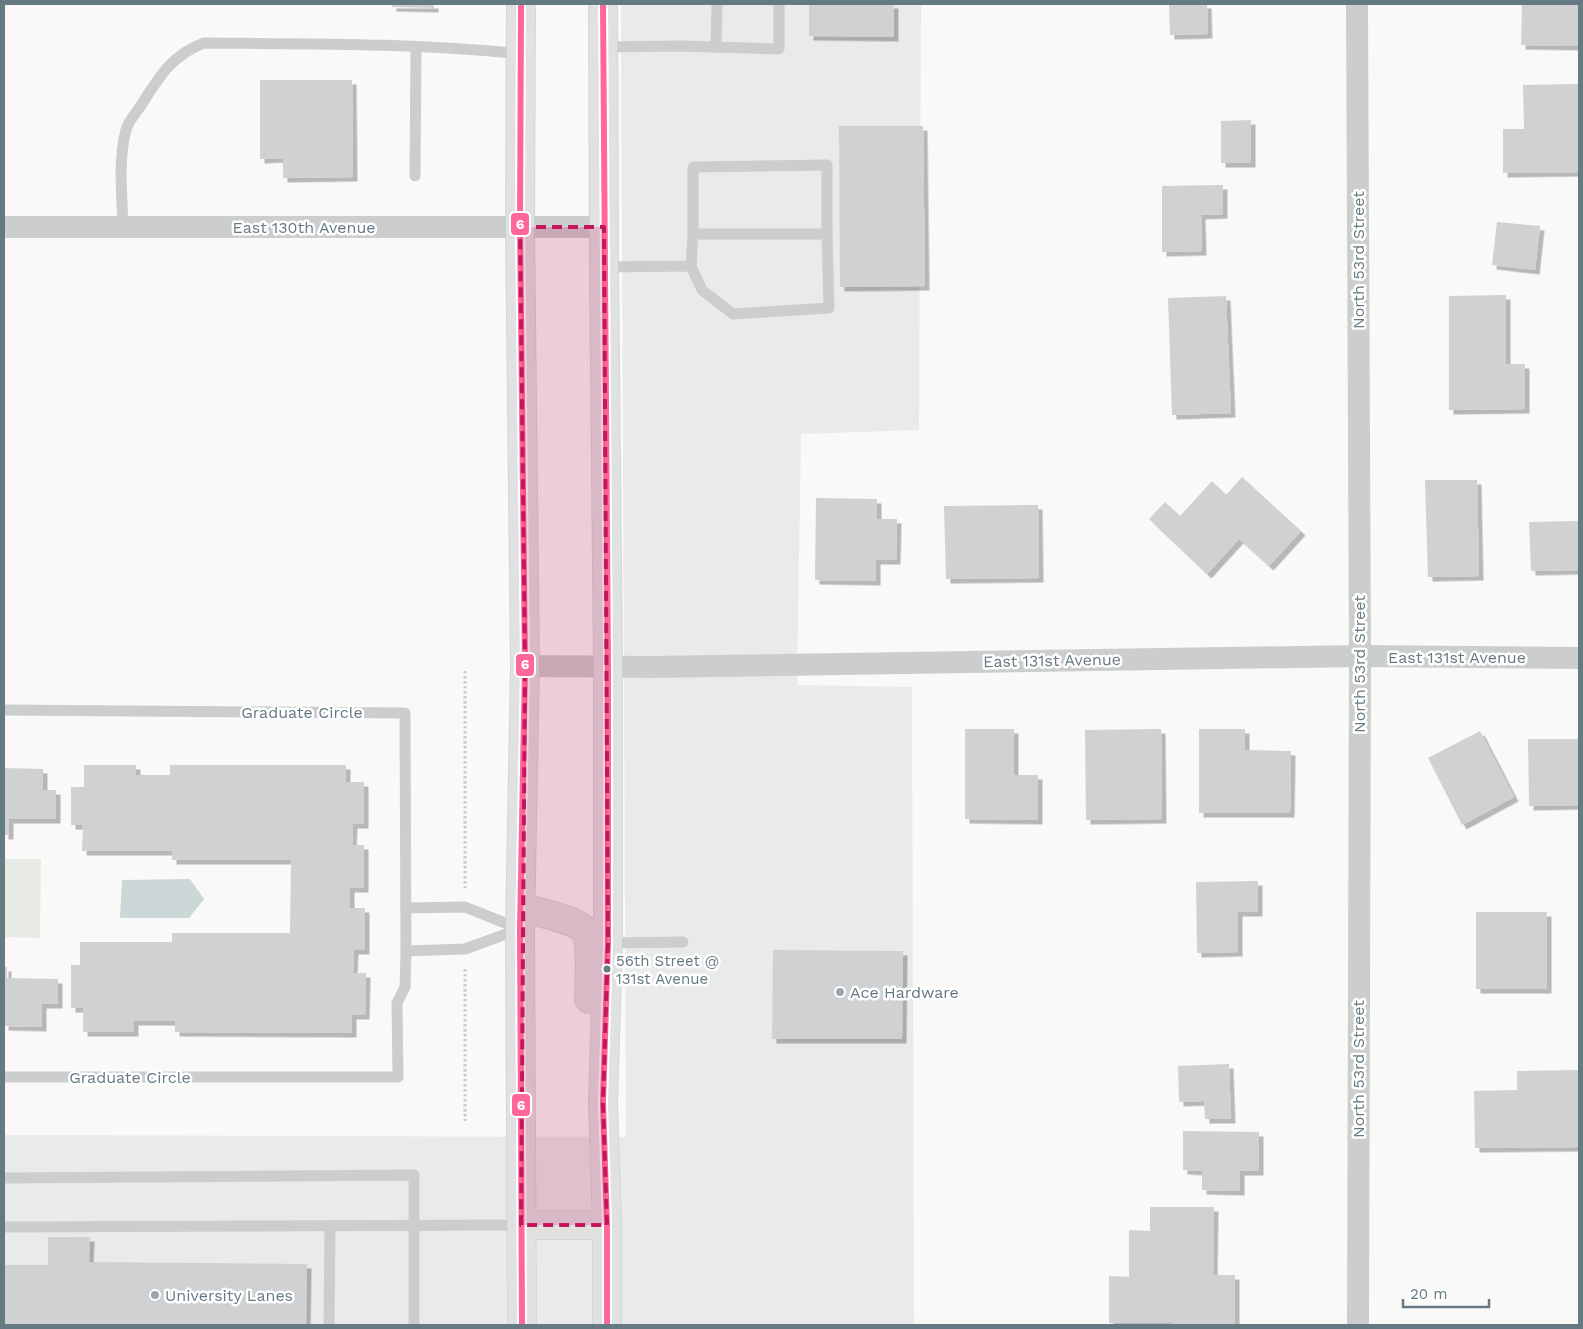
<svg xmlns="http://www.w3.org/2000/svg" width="1583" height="1329" font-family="'Work Sans',sans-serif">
<defs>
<filter id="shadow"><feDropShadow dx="4.5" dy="4.5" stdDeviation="0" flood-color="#0004"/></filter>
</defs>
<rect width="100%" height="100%" fill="#f9f9f8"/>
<!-- built -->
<polygon fill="#e9eaea" points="621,4 921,4 919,430 801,434 797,685 912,687 914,1325 4,1325 4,1135 626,1137"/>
<!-- green -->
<polygon fill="#e8ebe5" points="4,859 41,859 40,938 4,937"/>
<!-- water -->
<polygon fill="#ccd7d8" points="190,879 204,899 189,918 120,918 122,880"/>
<!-- building -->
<g fill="#cfd1d2" filter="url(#shadow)">
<polygon points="392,4 434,4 434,8 392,7"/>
<polygon points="809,4 894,4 894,37 809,36"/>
<polygon points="1169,4 1207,4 1208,34 1170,35"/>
<polygon points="1522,4 1579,4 1579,46 1521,45"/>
<polygon points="260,80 352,80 353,177 283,178 283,158 260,159"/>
<polygon points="1579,84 1579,172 1503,173 1503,129 1524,129 1523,85"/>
<polygon points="1251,120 1251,163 1221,163 1221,121"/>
<polygon points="839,126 923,126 925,286 840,287"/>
<polygon points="1223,185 1223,214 1201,215 1202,251 1162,252 1162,186"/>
<polygon points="1497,222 1540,226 1535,270 1492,265"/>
<polygon points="1506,295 1506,364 1525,364 1525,409 1449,410 1449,296"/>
<polygon points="1226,296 1231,413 1172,415 1168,298"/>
<polygon points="1242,477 1301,531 1269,566 1239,539 1207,574 1149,519 1165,502 1180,516 1212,481 1226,495"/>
<polygon points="1425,480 1477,480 1479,576 1428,577"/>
<polygon points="816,498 877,499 877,519 897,519 896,560 876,560 876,581 815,580"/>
<polygon points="1038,505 1039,578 946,579 944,506"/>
<polygon points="1579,521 1579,570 1531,571 1529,522"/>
<polygon points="965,729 1014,729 1014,775 1038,775 1038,820 965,819"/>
<polygon points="1161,729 1162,819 1086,820 1085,730"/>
<polygon points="1199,729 1245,729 1245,750 1291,751 1290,813 1199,813"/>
<polygon points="1480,731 1514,797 1462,825 1428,758"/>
<polygon points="1528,739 1579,739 1579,805 1529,806"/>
<polygon points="84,765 136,765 136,775 170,775 170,765 346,765 346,782 364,782 364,824 353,824 352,845 364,845 364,888 350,888 350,908 365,908 365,950 354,950 353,973 366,973 365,1015 352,1015 352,1033 175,1032 175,1021 134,1021 134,1032 83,1032 83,1008 71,1008 71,965 80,965 80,942 172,942 172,933 290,933 291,860 172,860 172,851 82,851 83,825 71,825 71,787 84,787"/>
<polygon points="4,768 43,769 43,790 56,790 56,819 9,819 9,835 4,835"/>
<polygon points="1258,881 1258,912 1238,912 1238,952 1197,953 1196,882"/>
<rect x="1476" y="912" width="71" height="77"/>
<polygon points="773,950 903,951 902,1039 772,1039"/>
<polygon points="4,967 7,967 7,978 58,979 58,1004 42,1004 42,1027 4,1026"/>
<polygon points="1229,1064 1231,1119 1205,1119 1204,1101 1179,1102 1178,1066"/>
<polygon points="1579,1070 1579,1147 1475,1148 1474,1091 1517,1090 1517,1071"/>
<polygon points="1183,1131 1259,1132 1259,1171 1240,1171 1240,1191 1202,1190 1202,1171 1183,1170"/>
<polygon points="1150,1207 1214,1207 1213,1275 1235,1275 1235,1325 1172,1325 1172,1322 1109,1323 1109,1276 1129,1277 1129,1230 1150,1231"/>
<polygon points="48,1237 90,1237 89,1262 307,1264 306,1325 4,1325 4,1265 48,1265"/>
</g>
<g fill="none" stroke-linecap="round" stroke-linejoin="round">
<defs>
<g id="secondary">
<polyline points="521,4 520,227 525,666 520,929 522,1325"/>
<polyline points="603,4 604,267 608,667 608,943 603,1103 607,1225 607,1325"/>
<path d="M 521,908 C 534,911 576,920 583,929 C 593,940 589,983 589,999"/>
<polyline points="521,1225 607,1225"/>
</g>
</defs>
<!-- secondary casing -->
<use href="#secondary" stroke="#d5d6d6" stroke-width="30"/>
<!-- path -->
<g stroke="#cacbcc" stroke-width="3" stroke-dasharray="2.5 2.5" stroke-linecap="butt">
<polyline points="465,671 465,888"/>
<polyline points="465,969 465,1121"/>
</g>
<!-- lane -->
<g stroke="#cccece" stroke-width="11">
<polyline points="603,47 680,46 779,49 779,4"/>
<polyline points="716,47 717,4"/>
<polyline points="415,176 416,47"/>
<path d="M 123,226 C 122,195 118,160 126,130 C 128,122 135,114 140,107 C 158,79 171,55 204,43 C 310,44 416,43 521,54"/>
<polyline points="693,234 827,234"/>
<polyline points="604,267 691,266 702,290 733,314 829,308 827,234 827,165 693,167 693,234 691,266"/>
<polyline points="4,710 405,713 406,951 405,987 397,1003 398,1077 4,1077"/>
<polyline points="406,908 465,907 520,929"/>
<polyline points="608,943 683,942"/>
<polyline points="406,951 465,949 520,929"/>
<polyline points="4,1178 414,1175 414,1325"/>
<polyline points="4,1227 521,1225"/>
<polyline points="329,1325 330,1226"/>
</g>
<!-- street -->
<g stroke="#cccece" stroke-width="22">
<polyline points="1357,4 1360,656 1358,1325"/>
<polyline points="4,227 604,227"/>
<polyline points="525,666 652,667 1360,656 1579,658"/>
</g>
<!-- secondary -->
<use href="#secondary" stroke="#e0e1e1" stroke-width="28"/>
<defs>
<g id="bus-1">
<polyline points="521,4 520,227 525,666 520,929 522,1325"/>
<polyline points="603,4 608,667 608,943 603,1103 607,1225 607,1325"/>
</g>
</defs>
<!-- bus-1 casing -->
<use href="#bus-1" stroke="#fff" stroke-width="10"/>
<!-- bus-1 -->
<use href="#bus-1" stroke="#f69" stroke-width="6"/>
</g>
<!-- marked area -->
<path fill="#c2185b" fill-opacity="0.2" stroke="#c2185b" stroke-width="4" stroke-dasharray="10 6" stroke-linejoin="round" d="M 520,227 L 604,227 L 608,943 L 603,1103 L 607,1225 L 521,1225 L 525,666 Z"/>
<!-- markers -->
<circle fill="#657a82" stroke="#fff" stroke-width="2" cx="607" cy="969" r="4.5"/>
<g fill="#99a6ab" stroke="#fff" stroke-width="2">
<circle cx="840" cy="992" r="5"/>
<circle cx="155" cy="1295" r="5"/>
</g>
<g text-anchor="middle" stroke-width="5" stroke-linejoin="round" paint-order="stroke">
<!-- bus labels -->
<g font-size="15" fill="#657a82" stroke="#fff" text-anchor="start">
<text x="616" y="966">56th Street @<tspan x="616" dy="18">131st Avenue</tspan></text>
</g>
<!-- street labels -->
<g font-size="16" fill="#657a82" stroke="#fff">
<text x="304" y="233">East 130th Avenue</text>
<text transform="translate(1358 260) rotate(-90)" y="6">North 53rd Street</text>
<text x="1457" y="663">East 131st Avenue</text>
<text transform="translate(1052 660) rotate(-1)" y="6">East 131st Avenue</text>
<text transform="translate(1359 664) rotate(-90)" y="6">North 53rd Street</text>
<text x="302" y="718">Graduate Circle</text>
<text transform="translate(1358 1069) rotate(-90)" y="6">North 53rd Street</text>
<text x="130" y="1083">Graduate Circle</text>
</g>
<!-- poi labels -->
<g font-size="16" fill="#657a82" stroke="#fff" text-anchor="start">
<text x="850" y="998">Ace Hardware</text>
<text x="165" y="1301">University Lanes</text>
</g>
</g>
<g stroke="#fff" stroke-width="2">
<rect x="510" y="212" width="20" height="24" rx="5" fill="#f69"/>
<rect x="515" y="653" width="20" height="24" rx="5" fill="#f69"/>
<rect x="511" y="1093" width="20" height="24" rx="5" fill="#f69"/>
</g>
<g font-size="14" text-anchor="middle" font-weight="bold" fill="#fff">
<text x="520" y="229">6</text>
<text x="525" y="669">6</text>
<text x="521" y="1110">6</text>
</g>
<!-- border -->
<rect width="1583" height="1329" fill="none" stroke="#657a82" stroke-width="10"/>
<!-- scale -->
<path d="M1403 1299v8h86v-8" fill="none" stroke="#657a82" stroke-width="2.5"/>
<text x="1410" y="1299" font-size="15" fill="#657a82" stroke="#ffffff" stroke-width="4" paint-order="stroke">20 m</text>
</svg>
